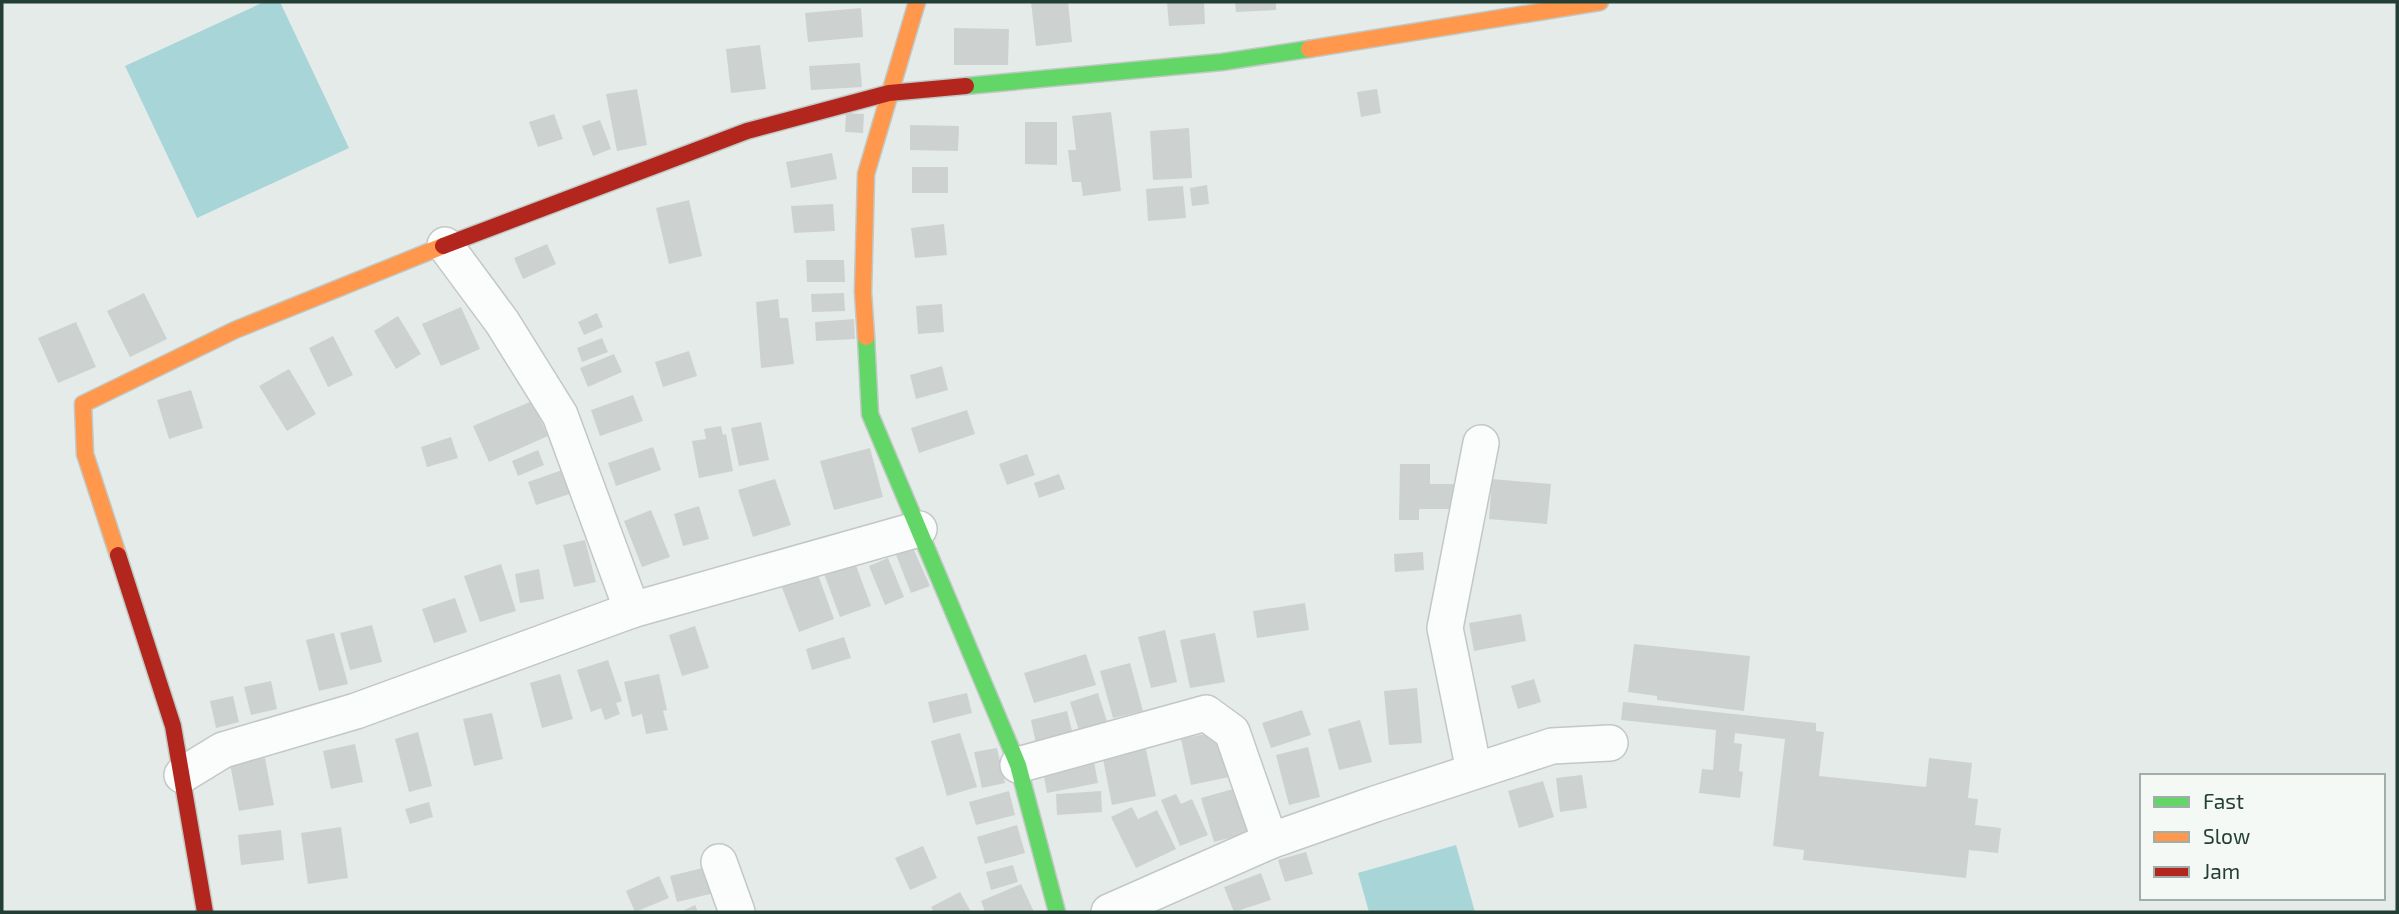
<svg xmlns="http://www.w3.org/2000/svg" width="2399" height="914" font-family="'Exo 2',sans-serif">
<rect width="100%" height="100%" fill="#e5ebe8"/>
<!-- water -->
<g fill="#a7d5d8">
<polygon points="264,2 280,2 349,148 197,218 125,66"/>
<polygon points="1456,845 1475,912 1369,912 1358,873"/>
</g>
<!-- building -->
<g fill="#cdd2d0">
<polygon points="1031,2 1068,2 1072,42 1036,46"/>
<polygon points="1167,2 1204,2 1205,24 1169,26"/>
<polygon points="1235,2 1276,2 1276,10 1236,12"/>
<polygon points="861,8 863,37 808,42 805,13"/>
<polygon points="954,28 1009,29 1008,65 954,65"/>
<polygon points="760,45 766,89 731,93 726,49"/>
<polygon points="860,63 862,87 811,90 809,66"/>
<polygon points="637,89 647,145 617,151 606,94"/>
<polygon points="1377,89 1381,113 1361,117 1357,92"/>
<polygon points="1111,112 1121,191 1083,196 1081,182 1072,182 1068,150 1076,150 1072,116"/>
<polygon points="846,113 864,114 863,133 845,132"/>
<polygon points="554,114 563,139 538,147 529,122"/>
<polygon points="600,120 611,149 593,156 582,126"/>
<polygon points="1025,122 1057,122 1057,165 1025,164"/>
<polygon points="910,125 959,126 958,151 910,150"/>
<polygon points="1189,128 1192,178 1153,180 1150,131"/>
<polygon points="832,153 837,179 791,188 786,162"/>
<rect x="912" y="167" width="36" height="26"/>
<polygon points="1207,185 1209,204 1192,206 1190,188"/>
<polygon points="1183,186 1186,218 1148,221 1146,189"/>
<polygon points="689,200 702,256 669,264 656,208"/>
<polygon points="833,204 835,231 794,233 791,206"/>
<polygon points="944,224 947,255 915,258 911,228"/>
<polygon points="547,244 556,264 523,279 514,258"/>
<polygon points="806,260 844,260 845,282 807,282"/>
<polygon points="144,293 167,339 130,357 107,311"/>
<polygon points="844,293 845,311 812,312 811,294"/>
<polygon points="778,299 780,318 788,318 794,364 761,368 756,302"/>
<polygon points="942,304 944,332 918,334 916,306"/>
<polygon points="461,307 480,349 441,366 422,324"/>
<polygon points="597,313 603,327 584,335 578,322"/>
<polygon points="398,316 421,354 396,369 374,331"/>
<polygon points="854,319 855,339 816,341 815,322"/>
<polygon points="76,322 96,367 58,383 38,338"/>
<polygon points="333,336 353,375 328,387 309,348"/>
<polygon points="602,338 608,352 582,362 577,348"/>
<polygon points="689,351 697,376 663,387 655,362"/>
<polygon points="614,354 622,372 588,387 580,368"/>
<polygon points="942,366 948,390 916,399 910,375"/>
<polygon points="289,369 316,414 287,431 259,386"/>
<polygon points="191,390 203,428 169,439 157,400"/>
<polygon points="633,395 643,421 600,436 591,410"/>
<polygon points="532,401 548,436 489,462 473,426"/>
<polygon points="967,410 975,434 919,453 911,428"/>
<polygon points="761,422 769,460 739,466 731,428"/>
<polygon points="721,426 723,435 726,434 733,471 699,478 692,441 706,439 704,429"/>
<polygon points="451,437 458,458 427,467 421,447"/>
<polygon points="653,447 661,470 616,486 608,463"/>
<polygon points="870,448 883,497 834,510 820,461"/>
<polygon points="538,450 544,465 518,476 512,461"/>
<polygon points="1027,454 1035,475 1007,485 999,464"/>
<polygon points="1400,464 1430,464 1430,484 1458,484 1457,509 1419,509 1419,520 1399,520"/>
<polygon points="571,467 579,491 536,505 528,482"/>
<polygon points="1059,474 1065,489 1039,498 1034,483"/>
<polygon points="775,479 791,525 753,537 738,490"/>
<polygon points="1492,479 1551,484 1547,524 1489,519"/>
<polygon points="699,506 709,539 683,546 674,514"/>
<polygon points="651,510 670,557 642,567 624,521"/>
<polygon points="585,540 596,582 574,587 563,545"/>
<polygon points="913,548 930,586 911,593 896,555"/>
<polygon points="1423,552 1424,570 1395,572 1394,554"/>
<polygon points="888,558 904,597 885,605 869,566"/>
<polygon points="854,560 871,606 840,617 823,571"/>
<polygon points="501,564 516,611 480,622 464,576"/>
<polygon points="539,569 544,599 520,603 515,574"/>
<polygon points="817,572 834,619 799,632 781,585"/>
<polygon points="455,598 467,632 434,643 422,609"/>
<polygon points="1305,603 1309,630 1257,638 1253,611"/>
<polygon points="1521,614 1526,641 1474,651 1469,623"/>
<polygon points="372,625 382,662 350,670 340,633"/>
<polygon points="695,626 709,668 682,676 669,635"/>
<polygon points="1165,630 1177,682 1151,688 1138,637"/>
<polygon points="334,633 348,684 319,691 306,640"/>
<polygon points="1215,633 1225,682 1190,688 1180,640"/>
<polygon points="844,637 851,658 812,670 806,649"/>
<polygon points="1634,644 1750,656 1744,711 1657,700 1657,696 1628,692"/>
<polygon points="1086,654 1096,685 1034,703 1024,673"/>
<polygon points="608,660 622,701 616,703 620,714 605,720 601,708 591,712 577,670"/>
<polygon points="1130,663 1143,711 1113,718 1100,671"/>
<polygon points="560,674 573,719 542,728 530,683"/>
<polygon points="659,674 667,710 663,711 668,730 646,734 642,714 632,717 624,682"/>
<polygon points="1534,679 1541,702 1518,709 1511,686"/>
<polygon points="271,681 277,709 251,715 244,687"/>
<polygon points="1417,688 1422,743 1389,745 1384,691"/>
<polygon points="967,693 972,713 933,723 928,702"/>
<polygon points="1098,693 1109,728 1081,737 1070,702"/>
<polygon points="233,696 239,722 216,728 210,701"/>
<polygon points="1623,702 1816,723 1816,731 1824,732 1819,776 1926,787 1929,758 1972,763 1968,798 1978,799 1975,825 2001,828 1998,853 1969,850 1966,878 1803,860 1804,850 1773,846 1785,739 1735,733 1734,743 1742,744 1739,771 1743,772 1740,798 1699,793 1702,769 1713,770 1716,730 1621,720"/>
<polygon points="1302,710 1311,735 1271,748 1262,723"/>
<polygon points="1067,711 1073,735 1036,744 1031,720"/>
<polygon points="492,713 503,759 474,766 463,719"/>
<polygon points="1360,720 1372,762 1339,770 1328,729"/>
<polygon points="1219,731 1229,777 1191,785 1181,739"/>
<polygon points="418,732 432,786 409,792 395,739"/>
<polygon points="960,733 977,787 947,796 931,741"/>
<polygon points="355,744 363,782 331,789 323,751"/>
<polygon points="1145,745 1156,796 1112,805 1102,754"/>
<polygon points="1308,747 1320,797 1289,805 1276,755"/>
<polygon points="997,748 1005,783 982,788 974,752"/>
<polygon points="1093,756 1098,783 1047,793 1042,766"/>
<polygon points="265,758 274,805 239,811 230,764"/>
<polygon points="1582,775 1587,808 1560,812 1556,778"/>
<polygon points="1543,781 1554,817 1519,828 1508,791"/>
<polygon points="1240,787 1252,832 1214,842 1201,798"/>
<polygon points="1009,791 1015,815 976,825 969,802"/>
<polygon points="1101,791 1102,812 1057,815 1056,794"/>
<polygon points="1176,794 1181,804 1192,799 1208,835 1180,846 1161,800"/>
<polygon points="429,802 433,817 410,824 405,809"/>
<polygon points="1132,807 1138,819 1157,810 1176,849 1136,868 1111,817"/>
<polygon points="1017,825 1025,853 985,864 977,837"/>
<polygon points="341,827 348,878 308,884 301,833"/>
<polygon points="281,830 284,860 241,865 238,835"/>
<polygon points="923,846 937,878 910,890 895,858"/>
<polygon points="1306,852 1313,874 1285,882 1278,860"/>
<polygon points="1013,865 1018,882 991,890 986,872"/>
<polygon points="707,867 714,893 677,902 670,876"/>
<polygon points="1261,873 1271,900 1234,912 1224,887"/>
<polygon points="659,876 669,898 635,912 626,891"/>
<polygon points="1021,884 1034,912 985,912 981,901"/>
<polygon points="960,892 971,912 934,912 931,907"/>
<polygon points="695,905 698,912 681,912"/>
</g>
<g fill="none" stroke-linecap="round" stroke-linejoin="round">
<defs>
<g id="street">
<polyline points="445,245 502,322 560,415 632,610"/>
<polyline points="1018,765 1206,713 1232,732 1270,841"/>
<polyline points="1474,771 1445,628 1481,443"/>
<polyline points="182,775 223,750 356,711 632,610 919,529"/>
<polyline points="719,862 737,912"/>
<polyline points="1109,912 1270,841 1375,804 1552,746 1610,743"/>
</g>
<g id="fast">
<polyline points="966,86 1222,62 1309,49"/>
<polyline points="866,337 870,414 1018,765 1057,912"/>
</g>
<g id="slow">
<polyline points="1309,49 1600,2"/>
<polyline points="866,337 863,292 866,174 917,2"/>
<polyline points="118,555 85,454 83,404 235,330 443,246"/>
</g>
<g id="jam">
<polyline points="443,246 747,131 889,93 966,86"/>
<polyline points="118,555 173,726 205,912"/>
</g>
</defs>
<!-- street casing -->
<use href="#street" stroke="#c2c8c5" stroke-width="38"/>
<!-- fast casing -->
<use href="#fast" stroke="#c1c9c5" stroke-width="19"/>
<!-- slow casing -->
<use href="#slow" stroke="#c1c9c5" stroke-width="19"/>
<!-- jam casing -->
<use href="#jam" stroke="#c1c9c5" stroke-width="19"/>
<!-- street -->
<use href="#street" stroke="#fbfcfc" stroke-width="35"/>
<!-- fast -->
<use href="#fast" stroke="#63d668" stroke-width="16"/>
<!-- slow -->
<use href="#slow" stroke="#ff974d" stroke-width="16"/>
<!-- jam -->
<use href="#jam" stroke="#b3261e" stroke-width="16"/>
</g>
<!-- border -->
<rect width="2399" height="914" fill="none" stroke="#233e35" stroke-width="7"/>
<!-- legend -->
<rect x="2140" y="774" width="245" height="126" fill="#f4f9f6" stroke="#a0aea9" stroke-width="2"/>
<rect x="2154" y="797" width="35" height="10" fill="#63d668" stroke="#a0aea9" stroke-width="2"/>
<text x="2203" y="809" font-size="21" fill="#233e35">Fast</text>
<rect x="2154" y="832" width="35" height="10" fill="#ff974d" stroke="#a0aea9" stroke-width="2"/>
<text x="2203" y="844" font-size="21" fill="#233e35">Slow</text>
<rect x="2154" y="867" width="35" height="10" fill="#b3261e" stroke="#a0aea9" stroke-width="2"/>
<text x="2203" y="879" font-size="21" fill="#233e35">Jam</text>
</svg>
